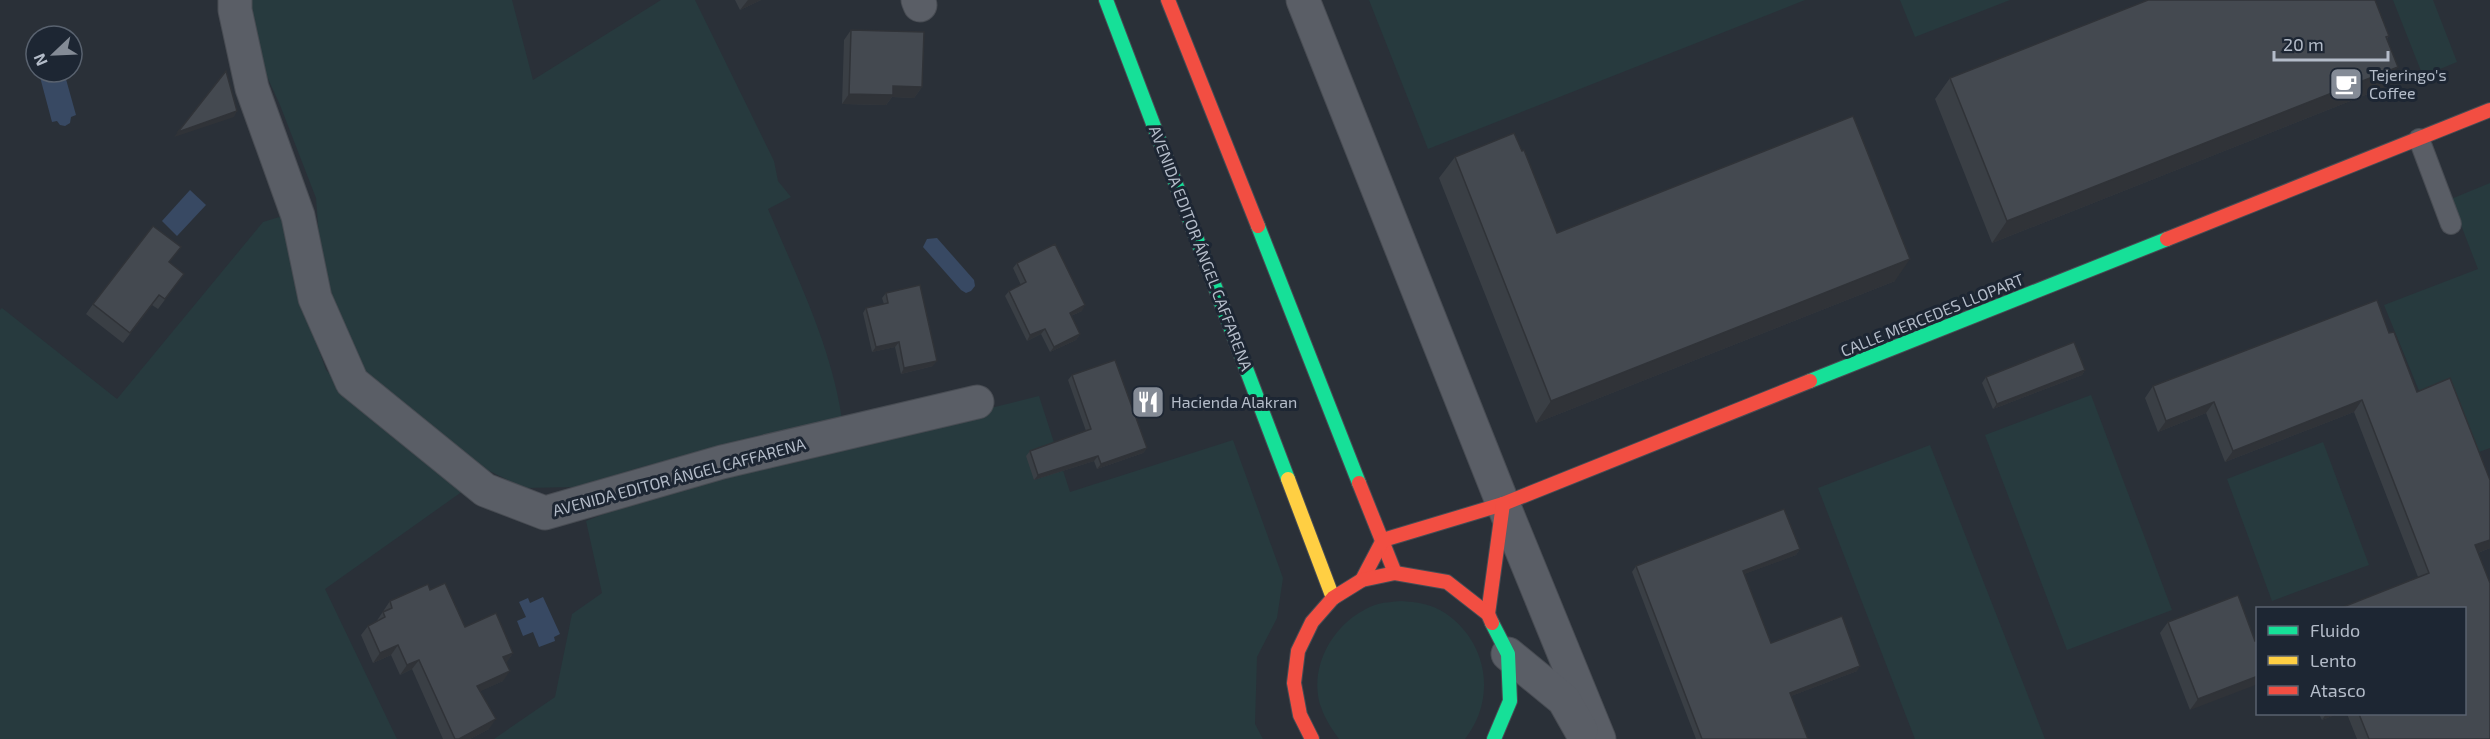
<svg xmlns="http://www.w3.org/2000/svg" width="2490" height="739" font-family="'Exo 2',sans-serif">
<rect width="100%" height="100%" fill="#2a3038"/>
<!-- green -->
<g fill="#273a3e">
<path d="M 244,0 L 512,0 L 533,80 L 661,0 L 695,0 L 774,161 L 778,181 L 791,197 L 768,209 C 798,280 833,349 843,426 L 752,440 L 645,466 L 575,487 L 524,488 L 465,459 L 363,372 L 323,289 L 316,198 L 280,105 L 249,37 Z"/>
<polygon points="1369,0 1805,0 1428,149"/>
<polygon points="1900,0 2010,0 1915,37"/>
<polygon points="2393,0 2433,0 2457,62 2423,76"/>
<polygon points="2490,183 2490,448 2468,456 2422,398 2384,305 2478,269 2451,199"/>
<polygon points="286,215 300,297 326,370 382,428 470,486 325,589 397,739 0,739 0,310 2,308 117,399 263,222"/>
<polygon points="2091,395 2172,610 2067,650 1985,435"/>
<polygon points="1039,396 1070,492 1233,440 1283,578 1277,618 1257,657 1255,724 1263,739 494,739 555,697 572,614 602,593 586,521 669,488"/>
<polygon points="2323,442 2369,565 2272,601 2227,479"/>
<polygon points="1930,445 2045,739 1915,739 1818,488"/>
<path d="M 1401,601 C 1416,602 1432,604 1445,613 C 1488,642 1497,699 1465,739 L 1339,739 C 1332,729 1325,719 1321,707 C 1307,664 1337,617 1378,604 C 1385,602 1393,602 1401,601 Z"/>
</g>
<!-- water -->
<g fill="#384963">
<polygon points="59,72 64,72 76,115 71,117 70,123 65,126 60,125 57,121 52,122 40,77"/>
<polygon points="190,190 206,205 177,236 162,221"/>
<polygon points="937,238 974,280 975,286 971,291 966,293 961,290 923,247 927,239"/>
<polygon points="543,597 560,634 554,637 555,641 539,647 533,632 523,636 517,621 526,617 519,602 528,598 530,603"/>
</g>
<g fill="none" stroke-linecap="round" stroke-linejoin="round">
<defs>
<polyline id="lane" points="2419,139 2451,224"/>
<g id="street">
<polyline points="235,0 235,10 252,88 298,216 315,298 352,382 485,490 545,513 722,462 977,402"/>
<polyline points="918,0 920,5"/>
<polyline points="1303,0 1503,504 1599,739"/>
<polyline points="1508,654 1564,700 1581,730"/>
</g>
<g id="fast">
<polyline points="1106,0 1288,479"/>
<polyline points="1258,226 1359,483"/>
<polyline points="1810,381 2167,239"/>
<polyline points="1492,623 1508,654 1510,701 1494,739"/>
</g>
<polyline id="slow" points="1288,479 1333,598"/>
<g id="jam">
<polyline points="1168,0 1258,226"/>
<polyline points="2167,239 2490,110"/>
<polyline points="1359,483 1395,573"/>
<polyline points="1362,580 1383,540 1503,504 1810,381"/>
<polyline points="1488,614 1503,504"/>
<polyline points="1312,739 1300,715 1294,683 1298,651 1312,622 1333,598 1362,580 1395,573 1447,582 1488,614 1492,623"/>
</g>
</defs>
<!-- lane casing -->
<use href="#lane" stroke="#484c53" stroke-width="22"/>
<!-- street casing -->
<use href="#street" stroke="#484c53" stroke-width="35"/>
<!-- fast casing -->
<use href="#fast" stroke="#484c53" stroke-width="16"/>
<!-- slow casing -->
<use href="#slow" stroke="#484c53" stroke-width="16"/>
<!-- jam casing -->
<use href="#jam" stroke="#484c53" stroke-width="16"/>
<!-- lane -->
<use href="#lane" stroke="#5a5e66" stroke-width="20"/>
<!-- street -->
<use href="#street" stroke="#5a5e66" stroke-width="33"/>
<!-- fast -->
<use href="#fast" stroke="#16e098" stroke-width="14"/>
<!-- slow -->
<use href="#slow" stroke="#ffcf43" stroke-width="14"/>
<!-- jam -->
<use href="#jam" stroke="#f24e42" stroke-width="14"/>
</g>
<!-- wall -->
<g fill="#3a3f45">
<polygon points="735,0 761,0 740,10"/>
<polygon points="851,30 922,87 914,98 892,97 886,105 842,104 844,40"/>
<polygon points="2389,36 2387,39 2383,88 1992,243 1935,99 1950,78"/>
<polygon points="1522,151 1557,233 1895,281 1536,423 1439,178 1455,157"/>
<polygon points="170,263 184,274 158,309 152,305 123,343 86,314 93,304"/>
<polygon points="1017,263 1082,311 1071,316 1080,334 1076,340 1050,352 1041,334 1027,341 1005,296 1009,291 1021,285 1013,268"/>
<polygon points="886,293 933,366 901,374 895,347 872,352 863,313 866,308 884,304 882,298"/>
<polygon points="2389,333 2417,392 2490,480 2490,548 2478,553 2490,739 2357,739 2347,714 2464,714 2418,577 2354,412 2225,462 2206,413 2158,432 2145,398 2153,386"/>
<polygon points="2085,370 2082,375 1993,409 1982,383 1986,377"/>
<polygon points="1072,375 1147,448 1143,453 1097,469 1094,461 1034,480 1026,456 1030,451 1086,431 1068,380"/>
<polygon points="1800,549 1796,555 1744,574 1771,643 1857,671 1791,696 1808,739 1696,739 1632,572 1636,566"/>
<polygon points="430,590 465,627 513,653 506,663 503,681 480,691 489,729 470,739 443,739 412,669 400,675 391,655 373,663 361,635 368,626 376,622 390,601"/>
<polygon points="2168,622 2255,641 2190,710 2160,633"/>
<polygon points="2319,714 2337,714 2322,720"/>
</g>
<!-- shaded-wall -->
<g fill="#303338">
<polygon points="748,0 761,0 740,10"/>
<polygon points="2398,67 2383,88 1992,243 2007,221"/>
<polygon points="893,86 922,87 914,98 892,97 886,105 842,104 849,94"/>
<polygon points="237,111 234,117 174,137 178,132"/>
<polygon points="1910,259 1895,281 1536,423 1551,401"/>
<polygon points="1085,305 1082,311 1066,318 1070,313"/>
<polygon points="1045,329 1041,334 1027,341 1030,335"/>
<polygon points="1080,334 1076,340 1050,352 1054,347"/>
<polygon points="899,342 895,347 872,352 876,347"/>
<polygon points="937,361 933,366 901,374 904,368"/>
<polygon points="2085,370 2082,375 1993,409 1997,404"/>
<polygon points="2362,400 2354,412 2225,462 2233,451"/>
<polygon points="2214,402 2206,413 2158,432 2166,421"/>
<polygon points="1147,448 1143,453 1097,469 1101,464"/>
<polygon points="1098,456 1094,461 1034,480 1038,475"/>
<polygon points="2490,540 2490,548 2467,557 2475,545"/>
<polygon points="1800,549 1796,555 1739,576 1743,571"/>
<polygon points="398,645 391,655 373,663 380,653"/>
<polygon points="513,653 507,662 496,667 503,657"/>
<polygon points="419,660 412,669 400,675 407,665"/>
<polygon points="1860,666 1857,671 1786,698 1790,693"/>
<polygon points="510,671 503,681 470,696 477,686"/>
<polygon points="2258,676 2258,684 2190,710 2198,699"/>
<polygon points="2326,714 2337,714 2322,720"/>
<polygon points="496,719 489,729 470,739 459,739"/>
</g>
<!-- building -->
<g fill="#444950" stroke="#303338" stroke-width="1.5">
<polygon points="2148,0 2375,0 2389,36 2386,37 2398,67 2007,221 1950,78"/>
<polygon points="851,30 924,32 922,87 893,86 893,95 849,94"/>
<polygon points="226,71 237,111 178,132"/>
<polygon points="1853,116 1910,259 1551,401 1455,157 1514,133 1522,151 1524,150 1557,233"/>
<polygon points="153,226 181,247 169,262 184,274 165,299 159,295 130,333 93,304"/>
<polygon points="1055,244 1085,305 1070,313 1080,334 1054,347 1045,329 1030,335 1009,291 1026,282 1017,263"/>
<polygon points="920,285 937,361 904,368 899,342 876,347 866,308 888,303 886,293"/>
<polygon points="2377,300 2389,333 2394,332 2417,392 2450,378 2490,480 2490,540 2475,545 2490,583 2490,739 2369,739 2359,714 2464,714 2464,609 2338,609 2429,573 2362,400 2233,451 2214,402 2166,421 2153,386"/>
<polygon points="2074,342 2085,370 1997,404 1986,377"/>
<polygon points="1115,360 1147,448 1101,464 1098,456 1038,475 1030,451 1091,429 1072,375"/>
<polygon points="1784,509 1800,549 1743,571 1771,643 1842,616 1860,666 1790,693 1808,739 1702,739 1636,566"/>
<polygon points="445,583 465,627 496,613 513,653 503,657 510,671 477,686 496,719 459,739 455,739 419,660 407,665 398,645 380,653 368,626 385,617 383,612 392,608 390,601 428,584 430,590"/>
<polygon points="2238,595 2255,641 2258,640 2258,676 2198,699 2168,622"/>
</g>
<!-- icons -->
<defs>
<symbol id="cafe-square" viewBox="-11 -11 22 22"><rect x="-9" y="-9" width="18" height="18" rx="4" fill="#848b96" stroke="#1d2633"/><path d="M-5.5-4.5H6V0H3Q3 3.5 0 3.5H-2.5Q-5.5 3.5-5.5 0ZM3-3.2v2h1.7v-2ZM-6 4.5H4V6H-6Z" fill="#fff"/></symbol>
<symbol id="restaurant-square" viewBox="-11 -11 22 22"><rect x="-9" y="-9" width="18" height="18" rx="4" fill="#848b96" stroke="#1d2633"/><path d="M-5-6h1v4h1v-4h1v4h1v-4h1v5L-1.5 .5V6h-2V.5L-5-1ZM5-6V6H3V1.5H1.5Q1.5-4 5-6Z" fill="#fff"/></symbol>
</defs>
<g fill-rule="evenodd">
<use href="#cafe-square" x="2327" y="65" width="38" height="38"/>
<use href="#restaurant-square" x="1129" y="383" width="38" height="38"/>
</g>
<g text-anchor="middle" stroke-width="6" stroke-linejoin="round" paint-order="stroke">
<!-- poi labels -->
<g font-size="16" fill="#b4bcc9" stroke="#1d2633" text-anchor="start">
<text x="2369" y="81">Tejeringo's<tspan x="2369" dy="18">Coffee</tspan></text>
<text x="1171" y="408">Hacienda Alakran</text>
</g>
<!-- street labels -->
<g font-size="16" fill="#b4bcc9" stroke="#1d2633">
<text transform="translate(1201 248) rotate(69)" y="6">AVENIDA EDITOR ÁNGEL CAFFARENA</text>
<text transform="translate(1932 315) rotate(-22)" y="6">CALLE MERCEDES LLOPART</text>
<text transform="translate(679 477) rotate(-15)" y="6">AVENIDA EDITOR ÁNGEL CAFFARENA</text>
</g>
</g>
<!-- legend -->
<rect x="2256" y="607" width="210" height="108" fill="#1d2633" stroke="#59626f" stroke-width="1.5"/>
<rect x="2268" y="626" width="30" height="9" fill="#16e098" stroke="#59626f" stroke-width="1.5"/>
<text x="2310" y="637" font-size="18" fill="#b4bcc9">Fluido</text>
<rect x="2268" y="656" width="30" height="9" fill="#ffcf43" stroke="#59626f" stroke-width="1.5"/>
<text x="2310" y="667" font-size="18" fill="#b4bcc9">Lento</text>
<rect x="2268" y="686" width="30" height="9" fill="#f24e42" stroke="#59626f" stroke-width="1.5"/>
<text x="2310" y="697" font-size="18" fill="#b4bcc9">Atasco</text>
<!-- north arrow -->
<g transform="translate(54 54) rotate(247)"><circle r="28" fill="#1d2633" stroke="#59626f" stroke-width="1.5"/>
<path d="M0-4.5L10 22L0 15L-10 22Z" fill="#848b96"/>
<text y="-9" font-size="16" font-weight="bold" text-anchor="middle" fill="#b4bcc9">N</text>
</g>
<!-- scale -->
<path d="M2274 51v9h114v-9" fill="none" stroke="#b4bcc9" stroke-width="3"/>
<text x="2283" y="51" font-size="18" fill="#b4bcc9" stroke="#1d2633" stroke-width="4.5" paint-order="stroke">20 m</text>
</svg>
